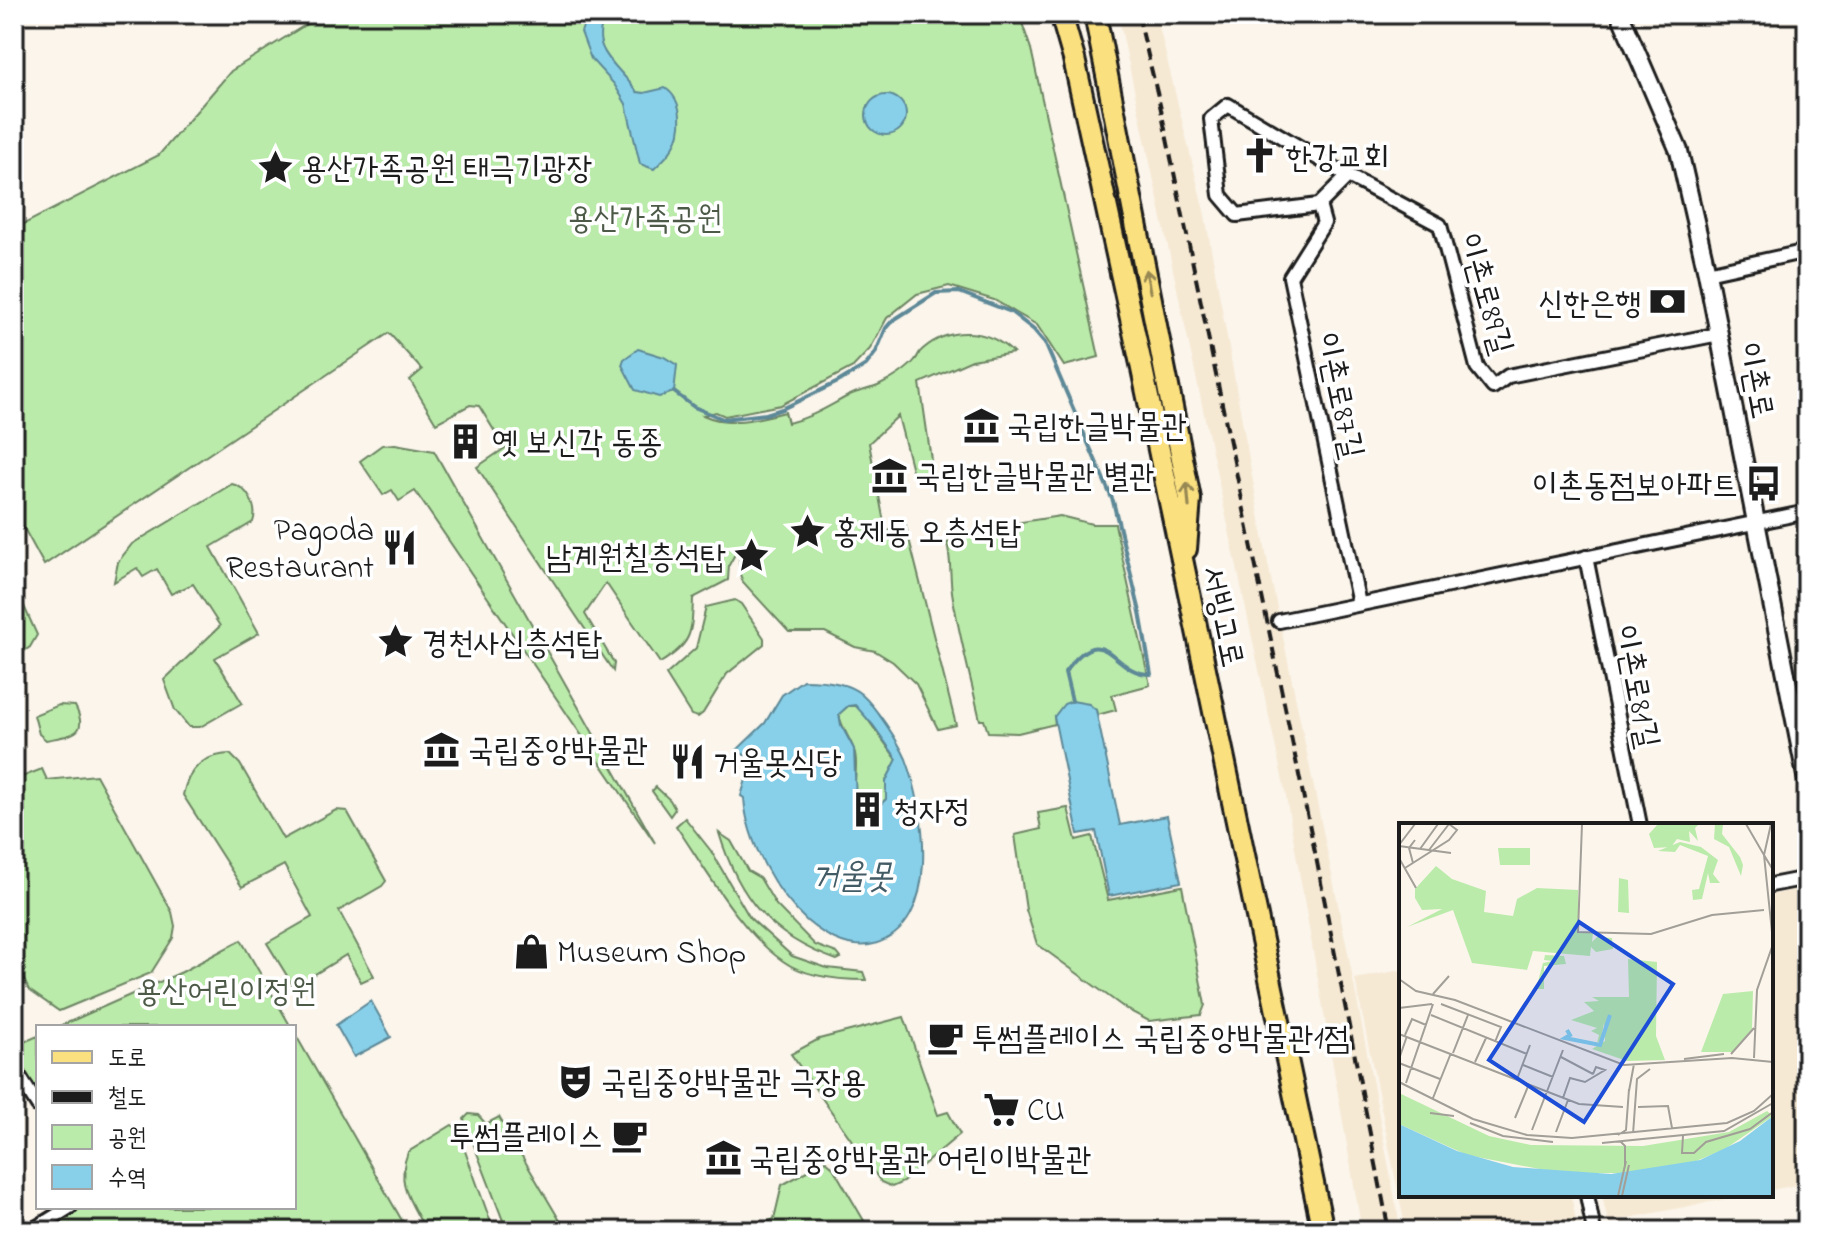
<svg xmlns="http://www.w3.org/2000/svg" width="1821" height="1245" font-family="'Indie Flower','Poor Story',sans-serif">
<rect width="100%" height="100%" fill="#fbf5eb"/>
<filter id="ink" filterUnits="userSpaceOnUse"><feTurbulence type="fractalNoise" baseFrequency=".0125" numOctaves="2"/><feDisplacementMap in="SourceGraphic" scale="16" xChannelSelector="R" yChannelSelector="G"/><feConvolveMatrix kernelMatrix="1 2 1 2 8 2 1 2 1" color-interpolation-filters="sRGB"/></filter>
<g filter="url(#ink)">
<!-- built -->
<g fill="#f6e9d4">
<polygon points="1118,14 1156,14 1205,215 1268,564 1347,948 1401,1231 1362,1231 1285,791"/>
<polygon points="1807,887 1807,1183 1771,1190 1771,895"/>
<polygon points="1401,970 1401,1195 1571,1195 1578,1231 1406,1231 1355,979"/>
<polygon points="1602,1195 1746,1195 1608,1222"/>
</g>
<!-- green -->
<g fill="#bbebaa" stroke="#6c8463" stroke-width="2">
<path d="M 323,14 L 1019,14 L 1031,49 L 1099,357 L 1064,366 L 1037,325 L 994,300 L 949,286 L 917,294 L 887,318 L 870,349 L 853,367 L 781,405 L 725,416 L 716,412 L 703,415 C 729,427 758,419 785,412 L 788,423 C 813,417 827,407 850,395 C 859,390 870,390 880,385 C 891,380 908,369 915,360 C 921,353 916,355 923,349 C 949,326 989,328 1013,353 L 972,360 L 920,383 L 933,473 L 913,474 L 898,416 L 869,443 L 886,533 L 904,519 L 956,725 L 938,729 L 916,684 L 893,662 L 875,651 L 855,647 L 825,632 L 789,632 L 743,582 L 739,572 L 740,545 L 729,565 L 728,580 L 693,598 C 692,633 692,644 660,663 L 606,583 L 585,614 L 614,663 L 613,671 L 477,467 L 505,448 L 479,406 L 470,405 L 436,423 L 410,380 L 422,370 L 389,333 L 44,565 L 14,510 L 14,229 L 159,155 L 231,71 Z"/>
<polygon points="395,444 434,451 655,843 415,491 399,501 392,490 383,495 360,461 382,445"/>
<path d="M 232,484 C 248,487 258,508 253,522 L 211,547 L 259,633 L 215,658 L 242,703 L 200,727 L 189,727 L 175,710 L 164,680 L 220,626 L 193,584 L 171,594 L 157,569 L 143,577 L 137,568 L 114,582 L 118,562 L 132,544 Z"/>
<path d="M 1060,516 L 1092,524 L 1115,524 L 1150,685 L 1112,695 L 1116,710 L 1097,715 L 1096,710 L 1054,717 L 1055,724 L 1018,733 L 988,732 L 984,720 L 980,720 C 971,680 960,639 953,598 C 949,578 952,562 947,543 L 982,528 Z"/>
<polygon points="14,584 37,635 30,647 14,658"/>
<polygon points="735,600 741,604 764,638 764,644 727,674 703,713 698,717 691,715 666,675 696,648 706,607"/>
<path d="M 59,705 L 75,706 C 90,735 71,735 46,740 L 39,734 L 34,715 Z"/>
<path d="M 848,706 L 858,706 L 897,760 L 886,781 L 886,799 L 875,810 L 860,807 C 848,790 861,768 854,750 C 850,737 841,728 839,714 Z"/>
<path d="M 230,754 L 240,764 L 283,839 L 336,810 L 347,811 L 386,881 L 382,886 L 339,911 L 374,976 L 361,982 L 346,955 L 294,987 L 267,943 L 312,917 L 284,865 L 242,887 L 183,795 C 188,769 203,755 230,754 Z"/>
<polygon points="42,769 47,780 96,775 172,912 175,926 173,938 151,973 59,1011 29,990 14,960 14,780"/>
<polygon points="656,787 670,800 675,809 670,816 652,791"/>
<polygon points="1068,808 1076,840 1092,836 1108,900 1182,886 1205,1005 1201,1015 1149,1021 1126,1009 1037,944 1026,910 1015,835 1041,829 1038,813"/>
<path d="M 685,818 L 711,851 L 750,918 L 792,956 L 827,968 L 863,972 L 866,980 C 839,980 805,977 783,961 C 740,932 705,868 676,826 Z"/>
<path d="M 719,833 L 731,841 L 748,871 L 760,878 L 776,905 L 815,945 L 837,953 L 841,958 L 837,960 C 771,937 739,899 719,833 Z"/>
<polygon points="241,940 291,1027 58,1027 182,972"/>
<polygon points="904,1017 938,1115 948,1112 960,1134 903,1182 892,1187 881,1182 791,1054 819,1039"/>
<polygon points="294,1032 408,1231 46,1231 83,1207 294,1207"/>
<polygon points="38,1036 38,1099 14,1059 14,1046"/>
<polygon points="469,1114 478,1115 486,1124 499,1117 566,1231 507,1231 464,1119"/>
<path d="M 452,1125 L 457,1129 L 494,1231 L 426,1231 C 411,1202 395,1185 408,1152 Z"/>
<polygon points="826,1161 832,1166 870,1231 746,1231 774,1219 782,1185"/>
</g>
<!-- water -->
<g fill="#88d0e9" stroke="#5d8897" stroke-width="2" fill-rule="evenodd">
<path d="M 588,14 L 607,14 C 586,49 617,63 637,92 L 644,93 L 665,88 C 684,100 684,131 672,149 C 668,156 660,163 654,169 L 640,164 L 626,104 L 614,84 L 591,59 L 581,32 Z"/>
<circle cx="886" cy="115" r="20"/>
<polygon points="638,349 664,357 677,365 674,392 659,397 635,390 622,365 624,359"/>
<path d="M 803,680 C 820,680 847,682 861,694 C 876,707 898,741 906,759 C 925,809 943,925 874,944 C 850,950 825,936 807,921 C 775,892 747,842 744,798 L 741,796 L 752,760 L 737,750 L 765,723 L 782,695 ZM 855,705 L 873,725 L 897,759 L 886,781 L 886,799 L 875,810 L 864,810 L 856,802 L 854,749 L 841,725 L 839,714 L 848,706 Z"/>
<polygon points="1072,701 1089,704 1096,710 1120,825 1167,816 1181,882 1109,896 1096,831 1078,834 1054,717 1064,704"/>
<polygon points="371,1001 391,1037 354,1057 336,1025"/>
</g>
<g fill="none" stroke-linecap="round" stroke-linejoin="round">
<!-- stream -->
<path stroke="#5d8897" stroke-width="4" d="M 674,392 L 694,407 L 723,419 L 766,414 L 782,409 L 838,382 L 866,365 L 876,352 L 886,328 L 892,321 L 936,293 L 959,292 L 1011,312 L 1034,330 L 1045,343 L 1113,501 L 1140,612 L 1151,674 C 1111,675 1106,615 1065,672 L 1072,701"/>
<defs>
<g id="minor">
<polyline points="1348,176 1319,205 1237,215 1220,195 1211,119 1228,105 1348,176 1440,225 1477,367 1493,387 1508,376 1719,334"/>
<polyline points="1319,205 1324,223 1290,277 1359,604"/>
<polyline points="1707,273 1807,251"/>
<polyline points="1586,557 1640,825"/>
<polyline points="1279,621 1807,512"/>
<polyline points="1771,885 1807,878"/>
<polyline points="14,1068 38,1106"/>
<polyline points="1587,1195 1594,1231"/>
<polyline points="31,1231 70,1207"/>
</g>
<polyline id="tertiary" points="1620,14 1679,151 1707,273 1807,781"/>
<g id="primary">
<polyline points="1061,14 1074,59 1141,364 1323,1231"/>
<polyline points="1095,14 1190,499 1186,549"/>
</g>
</defs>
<!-- minor casing -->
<use href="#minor" stroke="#1c1c1c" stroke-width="18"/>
<!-- tertiary casing -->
<use href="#tertiary" stroke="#1c1c1c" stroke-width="22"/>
<!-- primary casing -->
<use href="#primary" stroke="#1c1c1c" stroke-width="26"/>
<!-- minor -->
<use href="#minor" stroke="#fff" stroke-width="12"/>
<!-- tertiary -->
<use href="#tertiary" stroke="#fff" stroke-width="16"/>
<!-- primary -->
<use href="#primary" stroke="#fbe080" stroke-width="20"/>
<!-- rail -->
<polyline stroke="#1c1c1c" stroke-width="4" stroke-dasharray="12 6" stroke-linecap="butt" points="1138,14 1160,105 1316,857 1389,1231"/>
</g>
<!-- one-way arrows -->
<defs><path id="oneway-shaft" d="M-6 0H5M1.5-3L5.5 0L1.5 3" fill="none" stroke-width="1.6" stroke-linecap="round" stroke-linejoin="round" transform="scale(2)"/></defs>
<g stroke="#978853">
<use href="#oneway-shaft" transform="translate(1148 281) rotate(-101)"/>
<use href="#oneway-shaft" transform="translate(1188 495) rotate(-95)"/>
</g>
</g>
<!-- icons -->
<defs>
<symbol id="church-bare" viewBox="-9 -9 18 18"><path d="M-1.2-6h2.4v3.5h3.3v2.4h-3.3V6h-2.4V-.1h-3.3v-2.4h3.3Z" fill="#1c1c1c" stroke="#fff" stroke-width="2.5" paint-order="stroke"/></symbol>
<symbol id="sight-bare" viewBox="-9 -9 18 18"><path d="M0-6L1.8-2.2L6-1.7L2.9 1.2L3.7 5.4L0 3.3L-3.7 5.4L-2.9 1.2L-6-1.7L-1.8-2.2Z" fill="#1c1c1c" stroke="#fff" stroke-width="2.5" paint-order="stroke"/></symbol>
<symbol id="bank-bare" viewBox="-9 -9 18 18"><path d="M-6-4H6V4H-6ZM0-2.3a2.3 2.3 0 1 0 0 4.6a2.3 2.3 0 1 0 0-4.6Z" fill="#1c1c1c" stroke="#fff" stroke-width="2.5" paint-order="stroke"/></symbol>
<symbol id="museum-bare" viewBox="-9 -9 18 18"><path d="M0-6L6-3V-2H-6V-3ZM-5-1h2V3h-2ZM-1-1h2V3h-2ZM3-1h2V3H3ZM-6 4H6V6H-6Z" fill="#1c1c1c" stroke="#fff" stroke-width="2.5" paint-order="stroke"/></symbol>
<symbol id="building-bare" viewBox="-9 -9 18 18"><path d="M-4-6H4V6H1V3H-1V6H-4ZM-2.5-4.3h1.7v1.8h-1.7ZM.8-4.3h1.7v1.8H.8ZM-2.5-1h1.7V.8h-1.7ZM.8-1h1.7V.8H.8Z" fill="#1c1c1c" stroke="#fff" stroke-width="2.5" paint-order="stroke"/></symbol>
<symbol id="bus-bare" viewBox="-9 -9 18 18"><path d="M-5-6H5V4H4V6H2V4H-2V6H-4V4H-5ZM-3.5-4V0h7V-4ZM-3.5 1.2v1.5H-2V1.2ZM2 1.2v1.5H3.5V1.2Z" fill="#1c1c1c" stroke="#fff" stroke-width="2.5" paint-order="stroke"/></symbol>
<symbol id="restaurant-bare" viewBox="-9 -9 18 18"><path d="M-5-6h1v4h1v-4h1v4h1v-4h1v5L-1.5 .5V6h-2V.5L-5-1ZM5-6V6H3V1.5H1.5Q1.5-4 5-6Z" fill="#1c1c1c" stroke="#fff" stroke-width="2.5" paint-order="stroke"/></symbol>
<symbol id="shop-bare" viewBox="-9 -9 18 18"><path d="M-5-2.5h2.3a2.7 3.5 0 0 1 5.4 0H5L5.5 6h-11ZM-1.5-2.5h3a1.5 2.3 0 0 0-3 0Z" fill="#1c1c1c" stroke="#fff" stroke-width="2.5" paint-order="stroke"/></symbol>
<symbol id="cafe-bare" viewBox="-9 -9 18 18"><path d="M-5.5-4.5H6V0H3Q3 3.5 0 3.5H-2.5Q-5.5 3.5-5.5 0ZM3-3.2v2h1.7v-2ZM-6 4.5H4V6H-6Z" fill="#1c1c1c" stroke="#fff" stroke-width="2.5" paint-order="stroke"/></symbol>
<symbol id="theatre-bare" viewBox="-9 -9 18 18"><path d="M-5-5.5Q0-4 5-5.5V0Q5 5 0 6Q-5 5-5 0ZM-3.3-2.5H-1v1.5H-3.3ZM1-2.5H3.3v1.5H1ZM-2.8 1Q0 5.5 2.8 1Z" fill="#1c1c1c" stroke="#fff" stroke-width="2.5" paint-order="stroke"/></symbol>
<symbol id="supermarket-bare" viewBox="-9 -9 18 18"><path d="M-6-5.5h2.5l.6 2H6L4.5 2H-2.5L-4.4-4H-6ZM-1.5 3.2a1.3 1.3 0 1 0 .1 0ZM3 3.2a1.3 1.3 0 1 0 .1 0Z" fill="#1c1c1c" stroke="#fff" stroke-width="2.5" paint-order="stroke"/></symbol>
</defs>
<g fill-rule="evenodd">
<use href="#church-bare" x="1234" y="130" width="51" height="51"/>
<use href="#sight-bare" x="250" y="142" width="51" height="51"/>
<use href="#bank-bare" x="1642" y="276" width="51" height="51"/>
<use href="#museum-bare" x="956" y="400" width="51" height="51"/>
<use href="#building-bare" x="440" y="416" width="51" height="51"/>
<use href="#museum-bare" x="864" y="450" width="51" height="51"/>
<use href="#bus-bare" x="1738" y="458" width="51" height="51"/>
<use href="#sight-bare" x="782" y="506" width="51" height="51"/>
<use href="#restaurant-bare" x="374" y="522" width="51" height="51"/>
<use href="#sight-bare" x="726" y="530" width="51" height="51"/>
<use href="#sight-bare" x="370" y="616" width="51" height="51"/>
<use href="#museum-bare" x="416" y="724" width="51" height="51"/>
<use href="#restaurant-bare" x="662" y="736" width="51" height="51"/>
<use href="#building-bare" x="842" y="784" width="51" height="51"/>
<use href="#shop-bare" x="506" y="926" width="51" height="51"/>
<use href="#cafe-bare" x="920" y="1012" width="51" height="51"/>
<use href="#theatre-bare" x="550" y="1056" width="51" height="51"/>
<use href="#supermarket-bare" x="976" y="1084" width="51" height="51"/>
<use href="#cafe-bare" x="604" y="1110" width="51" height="51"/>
<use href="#museum-bare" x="698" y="1132" width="51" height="51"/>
</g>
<g text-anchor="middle" stroke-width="7" stroke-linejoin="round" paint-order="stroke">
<!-- poi labels -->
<g font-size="32" fill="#1c1c1c" stroke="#fff" text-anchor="start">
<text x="1286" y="167">한강교회</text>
<text x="301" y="178">용산가족공원 태극기광장</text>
<text x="1641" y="313" text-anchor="end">신한은행</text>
<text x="1007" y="436">국립한글박물관</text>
<text x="492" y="452">옛 보신각 동종</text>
<text x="915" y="486">국립한글박물관 별관</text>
<text x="1738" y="495" text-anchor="end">이촌동점보아파트</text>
<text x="374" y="540" text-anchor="end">Pagoda<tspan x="374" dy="37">Restaurant</tspan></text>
<text x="833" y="542">홍제동 오층석탑</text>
<text x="726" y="567" text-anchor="end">남계원칠층석탑</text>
<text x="422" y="653">경천사십층석탑</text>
<text x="468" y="760">국립중앙박물관</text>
<text x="713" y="772">거울못식당</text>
<text x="893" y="821">청자정</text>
<text x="557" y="962">Museum Shop</text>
<text x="971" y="1048">투썸플레이스 국립중앙박물관1점</text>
<text x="601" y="1092">국립중앙박물관 극장용</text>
<text x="1027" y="1120">CU</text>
<text x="603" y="1146" text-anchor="end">투썸플레이스</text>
<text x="749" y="1169">국립중앙박물관 어린이박물관</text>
</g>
<!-- park labels -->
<g font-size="32" fill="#4c5a47" stroke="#fff">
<text x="645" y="228">용산가족공원</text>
<text x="226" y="1001">용산어린이정원</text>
</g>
<!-- street labels -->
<g font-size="32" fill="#1c1c1c" stroke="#fff">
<text transform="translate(1487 293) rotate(74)" y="11">이촌로89길</text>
<text transform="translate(1757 380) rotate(79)" y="11">이촌로</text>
<text transform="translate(1341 395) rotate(78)" y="11">이촌로87길</text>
<text transform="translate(1224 616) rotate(78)" y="11">서빙고로</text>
<text transform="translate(1638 686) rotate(79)" y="11">이촌로81길</text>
</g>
<!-- water labels -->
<g font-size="34" font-style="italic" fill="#425b64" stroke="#fff">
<text x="852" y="886">거울못</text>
</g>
</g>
<!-- overview -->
<g transform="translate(1399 823)">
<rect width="374" height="374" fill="#fbf5eb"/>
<path d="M 259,1 L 300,1 L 296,5 L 299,18 L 290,8 L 291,19 L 278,16 L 272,24 L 255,25 L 250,11 ZM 316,1 L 324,1 L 323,11 L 341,34 L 344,42 L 342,53 L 330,24 L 315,16 ZM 281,19 L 302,24 L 319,37 L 314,51 L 321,60 L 311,60 L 309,50 L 303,76 L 294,77 L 293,67 L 300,66 L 309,33 L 281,22 L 276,29 L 259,28 ZM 99,25 L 131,25 L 131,42 L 101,42 ZM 37,43 L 53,56 L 87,68 L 85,89 L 114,93 L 118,76 L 138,65 L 179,67 L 179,109 L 194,110 L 193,119 L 198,114 L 213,115 L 214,126 L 197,129 L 192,124 L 191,133 L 134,128 L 128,147 L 73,140 L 54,87 L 8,104 L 43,86 L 23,87 L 16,75 L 16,66 ZM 220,55 L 229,57 L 230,90 L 219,89 ZM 146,132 L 165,133 L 167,141 L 145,143 L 145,166 L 137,166 L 144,140 L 154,138 L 145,137 ZM 229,136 L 258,139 L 257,213 L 266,237 L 228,238 L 193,226 L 206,218 L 205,200 L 202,217 L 198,220 L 200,212 L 192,208 L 198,205 L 172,197 L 195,188 L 185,179 L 200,178 L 193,174 L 230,174 ZM 354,168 L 353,206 L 334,229 L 302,229 L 324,171 ZM 0,270 L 90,313 L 132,322 L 244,323 L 330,309 L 368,288 L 374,293 L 326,326 L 290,341 L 233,350 L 161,350 L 68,332 L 0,301 Z" fill="#bbebaa"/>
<path d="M 374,293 L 374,373 L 0,373 L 0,301 L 58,328 L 114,344 L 212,351 L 301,337 L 341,318 Z" fill="#88d0e9"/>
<path fill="none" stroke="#88d0e9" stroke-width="4" d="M 168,207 L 171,212 L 166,215 L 201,222 L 211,192"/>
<path fill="none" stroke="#a29e98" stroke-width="2" d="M 183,1 L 179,109 L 252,111 L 313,92 L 365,87M 347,1 L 365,32 L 374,119M 372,1 L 365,32 L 374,47M 0,22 L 16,1M 0,23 L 52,30M 21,26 L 39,1M 30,27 L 50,1M 0,35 L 17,65M 14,40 L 10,25 L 16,17M 6,45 L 50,17 L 58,7 L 50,1M 0,156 L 17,168 L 56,177 L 225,242 L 333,235 L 374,239M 34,171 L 50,153M 42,181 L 102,204 L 96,219M 0,185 L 33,181M 32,192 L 128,231M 0,211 L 180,281 L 224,284M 6,212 L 13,196 L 27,202M 54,230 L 69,192M 332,231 L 355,205M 162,234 L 194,251M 355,235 L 358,167 L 374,121M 0,236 L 8,213M 285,236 L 325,231M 76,239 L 87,215M 0,240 L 41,256M 124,242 L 154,254M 118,256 L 131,222M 0,259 L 74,296 L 128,312 L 173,315 L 328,300 L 355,288 L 374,271M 7,260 L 34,181M 230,268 L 235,241M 34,275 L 52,230M 164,275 L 171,255 L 186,259 L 206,247 L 197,244 L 194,251M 239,284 L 269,283 L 273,305M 31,290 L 55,293M 116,295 L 130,261M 71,300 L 104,313 L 154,319M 133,307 L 164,227M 157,309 L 169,277M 234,311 L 238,256 L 251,246M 219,312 L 227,307 L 230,266M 284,313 L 283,330 L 295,330 L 307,319 L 351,306 L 374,289M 221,318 L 226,323 L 226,342M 203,320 L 325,308 L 374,280M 219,373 L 227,338M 223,373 L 230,342"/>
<path fill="#1d4ed8" fill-opacity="0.15" stroke="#1d4ed8" stroke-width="4" d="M 180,99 L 274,161 L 185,299 L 90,237 Z"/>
<rect width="374" height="374" fill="none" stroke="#1c1c1c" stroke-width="4"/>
</g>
<!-- margin -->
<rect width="1821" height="1245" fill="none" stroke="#fff" stroke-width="48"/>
<rect x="24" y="24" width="1773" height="1197" fill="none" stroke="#1c1c1c" stroke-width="3" filter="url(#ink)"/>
<!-- legend -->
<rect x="36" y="1025" width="260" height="184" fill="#ffffff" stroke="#a4a4a4" stroke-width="2"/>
<rect x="52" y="1051" width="40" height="12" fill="#fbe080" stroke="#a4a4a4" stroke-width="2"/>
<text x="108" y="1065" font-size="24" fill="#1c1c1c">도로</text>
<rect x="52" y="1091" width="40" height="12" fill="#1c1c1c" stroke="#a4a4a4" stroke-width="2"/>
<text x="108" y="1105" font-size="24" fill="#1c1c1c">철도</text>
<rect x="52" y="1125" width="40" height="24" fill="#bbebaa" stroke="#a4a4a4" stroke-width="2"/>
<text x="108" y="1145" font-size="24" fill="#1c1c1c">공원</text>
<rect x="52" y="1165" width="40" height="24" fill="#88d0e9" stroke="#a4a4a4" stroke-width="2"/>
<text x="108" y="1185" font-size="24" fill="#1c1c1c">수역</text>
</svg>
